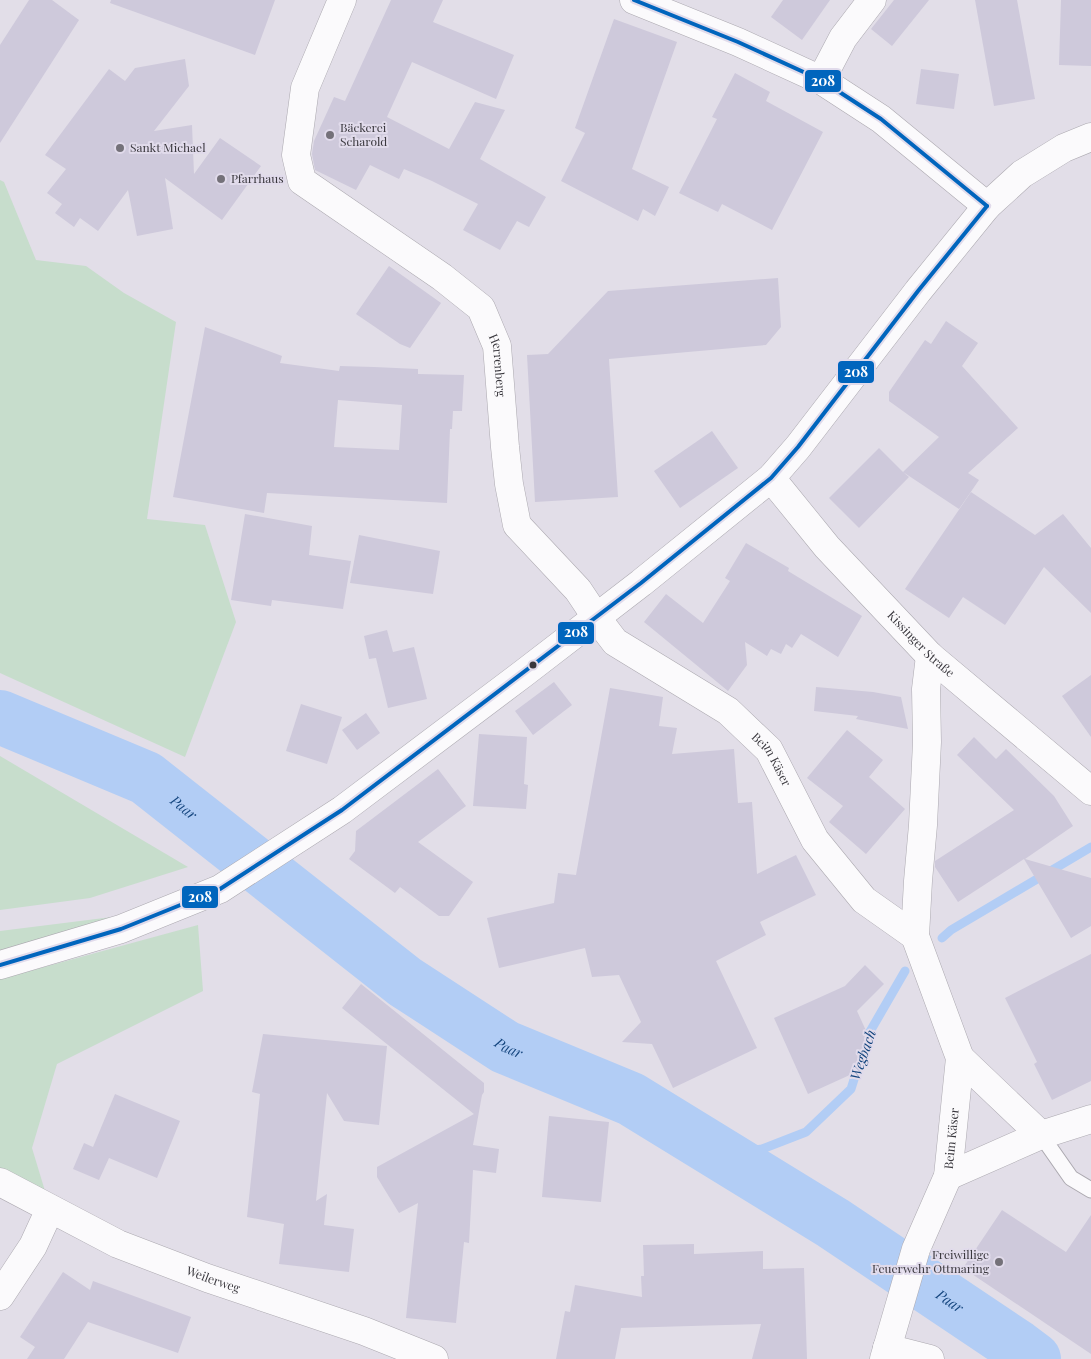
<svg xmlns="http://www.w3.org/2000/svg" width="1091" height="1359" font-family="'Playfair Display',serif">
<rect width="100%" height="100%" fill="#e2dee8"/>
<!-- green -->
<g fill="#c7ddcc">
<polygon points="0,180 4,182 36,260 86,266 124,293 176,322 147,519 205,525 236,622 185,757 0,673"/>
<polygon points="0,756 188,867 90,898 0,910"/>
<polygon points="112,917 39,942 0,950 0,931"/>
<polygon points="198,925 203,991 57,1064 32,1148 45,1191 0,1182 0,979"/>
</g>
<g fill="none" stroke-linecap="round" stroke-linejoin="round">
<!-- stream -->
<g stroke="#b2cdf5" stroke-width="9">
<polyline points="942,938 951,930 1091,847"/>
<polyline points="723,1155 762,1149 806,1132 851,1089 868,1035 905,971"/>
</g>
<!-- river -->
<path stroke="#b2cdf5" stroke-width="54" id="s1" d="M 0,717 L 146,778 L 405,982 L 505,1047 L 631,1099 L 833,1223 L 1018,1347 L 1034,1359"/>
</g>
<!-- building -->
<g fill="#cec9db" fill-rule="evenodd">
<polygon points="29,0 52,0 79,20 0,143 0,45"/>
<polygon points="111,0 275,0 255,55 110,3"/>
<polygon points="391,0 443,0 433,22 514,55 496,99 412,62 387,117 449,149 475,102 505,110 480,159 546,197 529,227 517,221 500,250 463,230 478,204 432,181 404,169 399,179 370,165 356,190 315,170 312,154 314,141 334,97 345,101"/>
<polygon points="783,0 830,0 802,40 771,17"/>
<polygon points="894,0 929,0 892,46 871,29"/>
<polygon points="975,0 1017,0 1035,99 994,106"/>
<polygon points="1061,0 1091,0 1091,66 1059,65"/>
<polygon points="614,19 677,42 632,169 669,187 655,216 643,209 638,221 561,181 585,133 575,128"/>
<polygon points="185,59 189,86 154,131 192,125 194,174 220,138 261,166 222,220 165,178 173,229 137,236 128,190 98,231 80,218 74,227 55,213 62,204 47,193 66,169 45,155 109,69 125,81 135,68"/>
<polygon points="921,69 959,74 954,109 916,104"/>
<polygon points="735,73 770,92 766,101 823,132 772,230 722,204 718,212 679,193 717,119 712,117"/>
<polygon points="389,266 441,303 410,348 400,344 356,314"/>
<polygon points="778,278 781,327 766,345 609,359 618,497 535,502 527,355 548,354 608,291"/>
<polygon points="946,321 978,343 962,366 1018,428 968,473 979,480 959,509 903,472 909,477 859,528 829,498 879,448 903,472 939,437 889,401 889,392 925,340 931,344"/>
<path d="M 205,327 L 282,356 L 280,363 L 339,371 L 340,366 L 374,367 L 418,369 L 418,374 L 464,375 L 462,411 L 453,411 L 452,429 L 450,429 L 447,503 L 267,493 L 264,513 L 173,497 ZM 338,400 L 402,405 L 399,450 L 334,447 Z"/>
<polygon points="712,431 738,468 680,508 654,471"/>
<polygon points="971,492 1035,535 1063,514 1091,548 1091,613 1044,567 1005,625 963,597 949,618 905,589"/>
<polygon points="245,514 312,526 309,555 351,561 343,609 272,600 271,606 231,600"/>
<polygon points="359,535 440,551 433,594 350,583"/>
<polygon points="746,543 789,568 788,571 862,616 838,657 801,634 792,648 786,644 781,654 771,649 767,656 745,642 747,665 728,691 644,622 666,594 703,623 730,581 725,578"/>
<polygon points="387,630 393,652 414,647 427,699 388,708 376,658 369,659 364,636"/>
<polygon points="1091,675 1091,737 1062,696"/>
<polygon points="554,682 572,705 533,735 515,711"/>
<polygon points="816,687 873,692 901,697 908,729 856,719 858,716 814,711"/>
<polygon points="610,688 663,697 659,726 677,728 672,754 734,749 738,803 752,802 757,874 796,855 816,895 760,922 766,935 716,961 757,1048 673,1088 652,1044 622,1042 641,1022 619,975 592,977 585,948 499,968 487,918 554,903 558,873 576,875"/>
<polygon points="301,704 342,717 327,764 286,751"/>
<polygon points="366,713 380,733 357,750 342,730"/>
<polygon points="847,730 883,760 869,777 905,809 866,854 829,822 843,806 807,778"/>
<polygon points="479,734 527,737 524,784 528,785 526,809 473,806"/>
<polygon points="974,737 996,759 1006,749 1054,796 1073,826 1025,859 1091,878 1091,926 1071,938 1024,859 958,902 935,867 935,861 1014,810 957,755"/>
<polygon points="438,769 466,806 418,842 473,882 449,916 439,916 400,887 395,893 349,859 355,851 356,831"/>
<polygon points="1091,954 1091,1081 1052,1100 1034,1064 1037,1062 1005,998"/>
<polygon points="865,965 884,984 857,1011 868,1035 852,1074 808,1094 774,1018 845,986"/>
<polygon points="361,984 484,1083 484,1092 482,1095 473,1145 499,1149 496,1173 473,1170 469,1243 464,1242 456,1323 406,1318 418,1203 399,1213 377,1177 377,1167 474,1114 342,1008"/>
<polygon points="263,1034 387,1046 379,1125 344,1121 327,1093 316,1201 327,1194 324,1225 354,1229 349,1272 279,1264 284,1224 247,1217 260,1094 252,1092"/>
<polygon points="115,1094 180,1121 157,1178 109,1158 99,1180 73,1169 84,1143 93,1147"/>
<polygon points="549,1116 609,1122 601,1202 542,1197"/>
<polygon points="1002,1210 1066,1252 1091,1215 1091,1354 963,1268"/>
<polygon points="694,1244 694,1254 763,1251 763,1269 804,1268 807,1359 752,1359 761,1324 621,1328 615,1359 556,1359 565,1311 570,1312 575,1285 642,1297 641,1276 644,1276 643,1245"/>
<polygon points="63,1272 90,1290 93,1281 191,1317 178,1353 88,1322 64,1359 27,1359 35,1347 20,1337"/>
</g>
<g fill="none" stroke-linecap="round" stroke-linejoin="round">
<defs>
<polyline id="service" points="1041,1135 1071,1178 1091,1190"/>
<g id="minor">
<path id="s2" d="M 342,0 L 305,88 L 296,155 L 302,181 L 442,277 L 481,308 L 497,346 L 505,447 L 509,484 L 517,525 L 578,590 L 596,617 L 615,642 L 728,711 L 769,750 L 815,840 L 864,900 L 915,936"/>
<polyline points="634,0 738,42 821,80 881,119 987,206"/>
<polyline points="821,80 843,38 872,0"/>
<polyline points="960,1058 1041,1135"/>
<polyline points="948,1176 1041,1135 1091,1119"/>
<path id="s3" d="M 0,1182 L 118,1244 L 207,1278 L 364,1331 L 434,1359"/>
<polyline points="0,1296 33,1246 50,1209"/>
<polyline points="887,1348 930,1359"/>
<path id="s4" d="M 884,1359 L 916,1249 L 948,1176 L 960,1058 L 915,936 L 918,881 L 923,825 L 927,742 L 926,689 L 930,656"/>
</g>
<g id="tertiary">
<path id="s5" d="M 771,478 L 827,547 L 930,656 L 1091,791"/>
</g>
<polyline id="secondary" points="0,965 121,929 220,889 342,810 524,673 641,583 771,478 798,447 918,291 987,206 1022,174 1064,148 1091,137"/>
</defs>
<!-- service casing -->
<use href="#service" stroke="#aca9b0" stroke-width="17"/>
<!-- minor casing -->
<use href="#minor" stroke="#aca9b0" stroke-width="29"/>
<!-- tertiary casing -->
<use href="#tertiary" stroke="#aca9b0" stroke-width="29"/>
<!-- secondary casing -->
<use href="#secondary" stroke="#aca9b0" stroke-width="29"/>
<!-- service -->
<use href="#service" stroke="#fbfafc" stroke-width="15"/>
<!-- minor -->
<use href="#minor" stroke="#fbfafc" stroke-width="28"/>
<!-- tertiary -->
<use href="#tertiary" stroke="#fbfafc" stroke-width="28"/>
<!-- secondary -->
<use href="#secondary" stroke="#fbfafc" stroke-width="28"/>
<defs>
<g id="bus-1">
<polyline points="634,0 738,42 821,80 881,119 987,206"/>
<polyline points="0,965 121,929 220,889 342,810 641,583 771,478 798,447 918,291 987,206"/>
</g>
</defs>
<!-- bus-1 casing -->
<use href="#bus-1" stroke="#e1dbeb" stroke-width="8"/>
<!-- bus-1 -->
<use href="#bus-1" stroke="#0065bd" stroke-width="4"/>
</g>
<!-- markers -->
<g fill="#747179" stroke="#e1dbeb" stroke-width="2">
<circle cx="330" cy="135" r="5"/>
<circle cx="120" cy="148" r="5"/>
<circle cx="221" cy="179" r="5"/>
<circle cx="999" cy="1262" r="5"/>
</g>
<circle fill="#39373d" stroke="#e1dbeb" stroke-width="2" cx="533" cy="665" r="4.5"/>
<g text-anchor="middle" stroke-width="4" stroke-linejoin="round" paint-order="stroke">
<!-- poi labels -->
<g font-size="12" fill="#39373d" stroke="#e1dbeb" text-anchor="start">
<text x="340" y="132">Bäckerei<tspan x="340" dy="14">Scharold</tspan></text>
<text x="130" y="152">Sankt Michael</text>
<text x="231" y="183">Pfarrhaus</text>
<text x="989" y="1259" text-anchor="end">Freiwillige<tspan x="989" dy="14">Feuerwehr Ottmaring</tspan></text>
</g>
<!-- street labels -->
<g font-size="12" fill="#39373d" stroke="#e1dbeb">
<text dy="4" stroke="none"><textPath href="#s2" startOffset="470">Herrenberg</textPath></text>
<text dy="4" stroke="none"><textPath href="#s5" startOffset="224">Kissinger Straße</textPath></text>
<text dy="4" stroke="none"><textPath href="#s2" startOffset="982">Beim Käser</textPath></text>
<text dy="4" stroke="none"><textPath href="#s4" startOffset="232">Beim Käser</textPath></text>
<text dy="4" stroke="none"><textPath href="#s3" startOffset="235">Weilerweg</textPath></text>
</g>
<!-- water labels -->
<g font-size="14" font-style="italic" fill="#15467f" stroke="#e1dbeb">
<text dy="5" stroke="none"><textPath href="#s1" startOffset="206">Paar</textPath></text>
<text dy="5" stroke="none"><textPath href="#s1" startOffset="611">Paar</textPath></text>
<text transform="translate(863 1055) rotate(-71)" y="5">Wegbach</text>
<text dy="5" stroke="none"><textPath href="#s1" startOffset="1121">Paar</textPath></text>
</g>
</g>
<g stroke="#e1dbeb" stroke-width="2">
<rect x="804" y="69" width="38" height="24" rx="5" fill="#0065bd"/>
<rect x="837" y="360" width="38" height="24" rx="5" fill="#0065bd"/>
<rect x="557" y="621" width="38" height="24" rx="5" fill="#0065bd"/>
<rect x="181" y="885" width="38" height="24" rx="5" fill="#0065bd"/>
</g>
<g font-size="14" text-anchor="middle" font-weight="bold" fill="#fff">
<text x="823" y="86">208</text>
<text x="856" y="377">208</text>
<text x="576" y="637">208</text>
<text x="200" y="902">208</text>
</g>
</svg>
